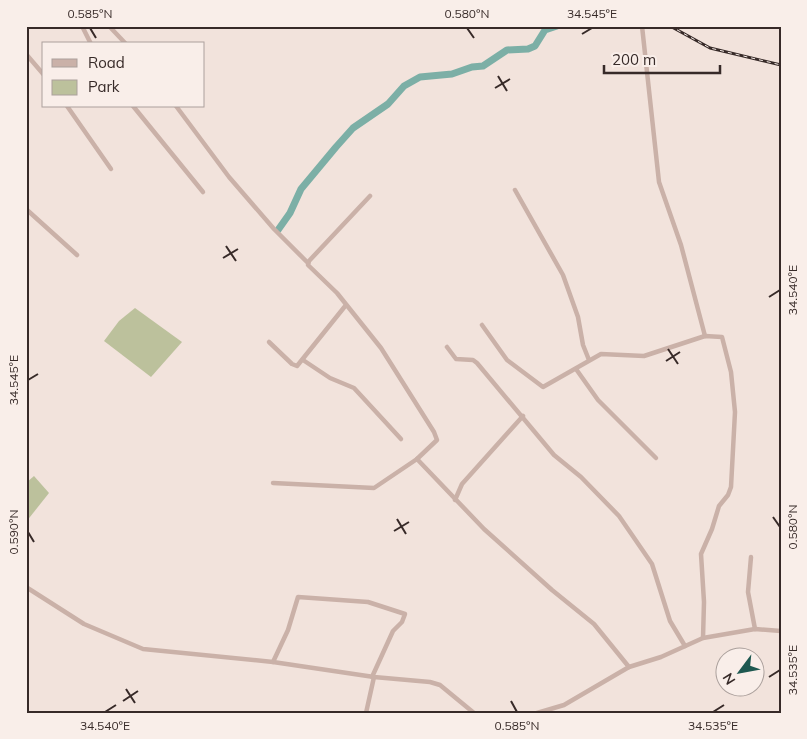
<svg xmlns="http://www.w3.org/2000/svg" width="807" height="739" font-family="Mulish,sans-serif">
<rect width="100%" height="100%" fill="#f2e3dc"/>
<!-- green -->
<g fill="#bcc19c">
<polygon points="135,308 182,342 151,377 104,341 119,321"/>
<polygon points="34,476 49,493 26,522 26,483"/>
</g>
<g fill="none" stroke-linecap="round" stroke-linejoin="round">
<!-- river -->
<polyline stroke="#7cafa6" stroke-width="7" points="278,230 290,213 301,189 336,147 353,128 388,104 404,86 420,77 452,74 472,67 483,66 507,50 528,49 535,46 545,30 557,26"/>
<!-- street -->
<g stroke="#cab1a8" stroke-width="4.5">
<polyline points="82,26 91,44"/>
<polyline points="109,26 126,44"/>
<polyline points="642,26 659,182 681,245 705,336"/>
<polyline points="26,54 44,75"/>
<polyline points="67,106 111,169"/>
<polyline points="133,106 203,192"/>
<polyline points="176,106 229,177 274,229 308,263"/>
<polyline points="515,190 563,275 578,317 583,345 589,360"/>
<polyline points="26,209 77,255"/>
<polyline points="482,325 507,360 543,387 601,354 644,356 705,336 722,337 731,372 735,412 731,487 728,495 719,506 712,529 701,554 704,602 703,638"/>
<polyline points="269,342 292,364 297,366 346,305"/>
<polyline points="447,347 456,359 473,360 477,363 554,455 581,477 619,516 652,564 670,621 685,646"/>
<polyline points="303,360 330,378 354,388 401,439"/>
<polyline points="576,369 598,400 656,458"/>
<polyline points="417,459 484,529 552,590 594,624 629,667"/>
<polyline points="273,483 374,488 417,459 437,440 434,432 381,348 337,293 308,265 309,261 370,196"/>
<polyline points="455,500 462,484 523,416"/>
<polyline points="751,557 748,592 755,629"/>
<polyline points="26,587 84,624 143,649 273,662 374,677 430,682 440,685 474,713"/>
<polyline points="273,662 288,630 298,597 368,602 405,614 402,622 393,631 372,677"/>
<polyline points="366,713 374,677"/>
<polyline points="537,713 564,705 629,667 661,657 703,638 755,629 781,631"/>
</g>
<defs>
<polyline id="rail" points="670,26 710,48 781,65"/>
</defs>
<!-- rail casing -->
<use href="#rail" stroke="#372a28" stroke-width="3"/>
<!-- rail -->
<use href="#rail" stroke="#f9eee9" stroke-width="1" stroke-dasharray="4" stroke-linecap="butt"/>
</g>
<!-- ticks -->
<path fill="none" stroke="#372a28" stroke-width="2" d="M 90,28 L 96,38M 467,28 L 474,38M 582,34 L 592,28M 498,76 L 507,91M 495,88 L 510,79M 226,246 L 236,261M 223,258 L 238,249M 769,297 L 780,290M 668,349 L 678,364M 666,361 L 680,352M 28,380 L 38,374M 773,517 L 780,527M 397,519 L 406,534M 394,531 L 409,522M 28,532 L 34,542M 769,677 L 780,670M 126,689 L 135,703M 123,701 L 138,691M 511,701 L 517,712M 105,712 L 116,705M 713,712 L 724,705"/>
<!-- border -->
<rect width="807" height="739" fill="none" stroke="#f9eee9" stroke-width="55"/>
<!-- legend -->
<rect x="42" y="42" width="162" height="65" fill="#f9eee9" stroke="#aba09c"/>
<rect x="52" y="59" width="25" height="8" fill="#cab1a8" stroke="#aba09c"/>
<text x="88" y="68" font-size="15" fill="#372a28">Road</text>
<rect x="52" y="80" width="25" height="15" fill="#bcc19c" stroke="#aba09c"/>
<text x="88" y="92" font-size="15" fill="#372a28">Park</text>
<!-- north arrow -->
<g transform="translate(740 672) rotate(238)"><circle r="24" fill="#f9eee9" stroke="#aba09c"/>
<path d="M0-4L9 19L0 12L-9 19Z" fill="#1e5850"/>
<text y="-8" font-size="14" font-weight="bold" text-anchor="middle" fill="#372a28">N</text>
</g>
<!-- scale -->
<path d="M604 65v8h116v-8" fill="none" stroke="#372a28" stroke-width="2.5"/>
<text x="612" y="65" font-size="15" fill="#372a28" stroke="#f9eee9" stroke-width="4" paint-order="stroke">200 m</text>
<rect x="28" y="28" width="752" height="684" fill="none" stroke="#372a28" stroke-width="2"/>
<g font-size="12" text-anchor="middle" fill="#372a28">
<text x="90" y="18">0.585°N</text>
<text x="467" y="18">0.580°N</text>
<text x="592" y="18">34.545°E</text>
<text transform="translate(793 290) rotate(-90)" y="4">34.540°E</text>
<text transform="translate(14 380) rotate(-90)" y="4">34.545°E</text>
<text transform="translate(793 527) rotate(-90)" y="4">0.580°N</text>
<text transform="translate(14 532) rotate(-90)" y="4">0.590°N</text>
<text transform="translate(793 670) rotate(-90)" y="4">34.535°E</text>
<text x="105" y="730">34.540°E</text>
<text x="517" y="730">0.585°N</text>
<text x="713" y="730">34.535°E</text>
</g>
</svg>
